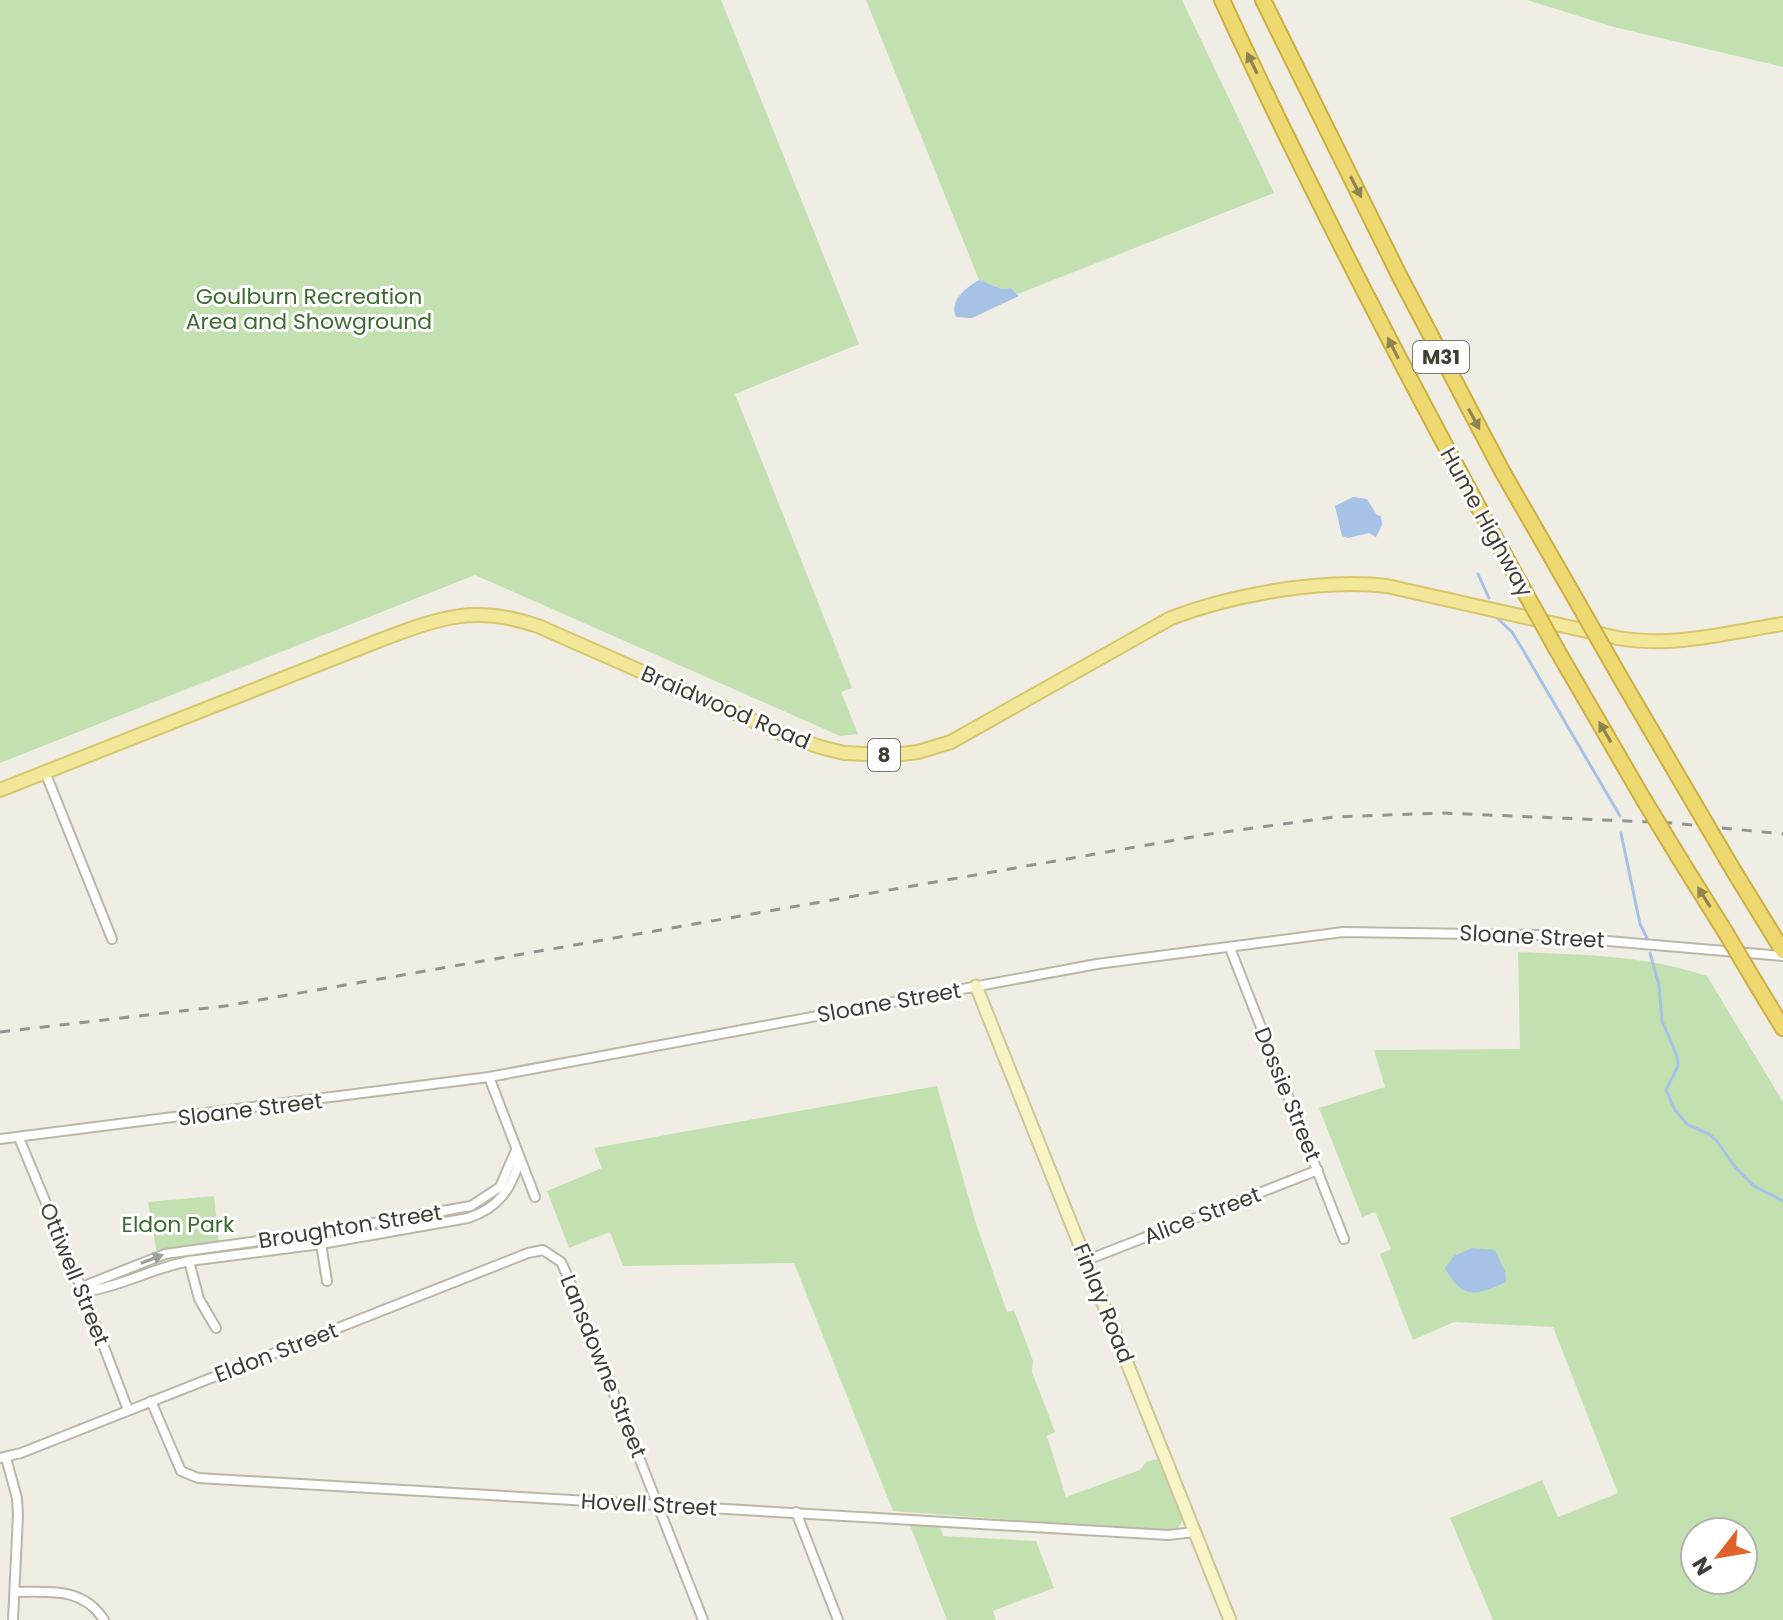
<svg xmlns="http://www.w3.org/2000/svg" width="1783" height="1620" font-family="Poppins,sans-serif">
<rect width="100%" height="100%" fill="#f0eee4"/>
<!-- green -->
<g fill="#c3e0b1" fill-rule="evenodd">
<polygon points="0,0 721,0 859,344 735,394 852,688 841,692 858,734 840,736 475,575 0,763"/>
<polygon points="866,0 1182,0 1274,193 1018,294 1011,288 1002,289 979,280"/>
<polygon points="1527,0 1783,0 1783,67 1614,27"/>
<path d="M 1518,952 C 1584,955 1643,955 1707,976 L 1783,1102 L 1783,1620 L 1493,1620 L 1450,1518 L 1542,1480 L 1558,1517 L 1618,1493 L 1553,1327 L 1454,1322 L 1413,1340 L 1380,1254 L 1391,1249 L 1375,1212 L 1362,1217 L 1319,1108 L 1385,1087 L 1374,1050 L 1520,1049 ZM 1695,1532 L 1743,1532 L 1743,1580 L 1695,1580 Z"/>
<polygon points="937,1086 976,1224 1007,1312 1014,1310 1033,1361 1032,1372 1055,1432 1047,1436 1066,1497 1140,1470 1146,1462 1157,1459 1182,1514 1182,1522 1178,1528 1160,1531 893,1511 794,1263 623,1266 610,1232 569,1248 547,1191 602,1168 594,1148"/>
<polygon points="214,1196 219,1243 157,1254 148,1202"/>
<polygon points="910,1525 940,1526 943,1536 1036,1541 1054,1588 993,1611 996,1620 947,1620"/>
</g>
<!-- water -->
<g fill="#a6c2e7">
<path d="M 979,280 L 1002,289 L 1011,288 L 1019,296 L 972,318 L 956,317 C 949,301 965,288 979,280 Z"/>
<polygon points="1353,497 1367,499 1377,515 1381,516 1382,525 1376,537 1369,533 1348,538 1342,536 1335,506"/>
<path d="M 1472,1248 L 1495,1250 L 1505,1271 L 1506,1282 C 1475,1296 1463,1300 1445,1268 L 1454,1256 Z"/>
</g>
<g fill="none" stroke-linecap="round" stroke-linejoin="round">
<!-- stream -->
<g stroke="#a6c2e7" stroke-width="3">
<polyline points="1478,574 1489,598"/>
<polyline points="1496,617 1512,632 1523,650 1620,816"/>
<polyline points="1621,833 1640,924 1647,938"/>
<polyline points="1650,953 1659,985 1662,1021 1677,1056 1678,1066 1666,1090 1675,1110 1688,1125 1709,1134 1716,1140 1735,1167 1754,1186 1783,1201"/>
</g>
<defs>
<g id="street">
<polyline points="45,772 112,939"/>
<polyline points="1230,948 1344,1239"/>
<polyline points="489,1077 535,1197"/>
<polyline points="19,1138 83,1292 128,1410"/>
<polyline points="0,1139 489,1077 1097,964 1343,932 1538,935 1783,956"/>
<polyline points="321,1244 327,1281"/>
<polyline points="1087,1260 1318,1170"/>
<polyline points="189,1261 199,1299 216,1328"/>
<polyline points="83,1292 89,1284 165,1254 316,1233 471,1206 500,1187 516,1150"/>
<path d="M 83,1292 C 120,1287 153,1268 189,1261 L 321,1244 L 468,1218 C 499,1208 511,1189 520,1159"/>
<polyline points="151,1401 181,1471 198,1478 1168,1535 1195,1532"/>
<polyline points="0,1458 21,1453 528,1253 543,1250 561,1262 568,1277 703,1620"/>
<polyline points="6,1458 17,1498 18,1515 13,1620"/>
<polyline points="796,1512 838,1620"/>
<path d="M 16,1592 C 50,1592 83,1587 104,1620"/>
</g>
<polyline id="secondary" points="976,986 1230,1620"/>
<path id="primary" d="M 0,790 L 378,641 C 439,618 474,604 538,626 L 790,737 L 820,747 L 844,753 L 893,755 L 918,752 L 951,742 L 1171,618 C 1231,595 1323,578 1387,586 L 1618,638 C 1673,648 1729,632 1783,624"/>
<g id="highway">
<path d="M 1222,0 C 1314,200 1417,396 1523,589"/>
<polyline points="1263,0 1400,277 1502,471 1571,591"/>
<polyline points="1557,650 1644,800"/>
<polyline points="1620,677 1695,805"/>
<polyline points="1681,861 1726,933"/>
<polyline points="1735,873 1783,951"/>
<polyline points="1755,982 1783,1028"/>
</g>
</defs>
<!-- street casing -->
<use href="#street" stroke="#bab7a8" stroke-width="12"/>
<!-- secondary casing -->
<use href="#secondary" stroke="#cbc698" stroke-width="15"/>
<!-- primary casing -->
<use href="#primary" stroke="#d6c76c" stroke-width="16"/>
<!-- highway casing -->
<use href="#highway" stroke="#cbaf43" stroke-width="18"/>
<!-- street -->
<use href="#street" stroke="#fff" stroke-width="8"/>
<!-- secondary -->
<use href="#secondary" stroke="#f8f4c6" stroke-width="11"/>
<!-- primary -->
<use href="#primary" stroke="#f3e89a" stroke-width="12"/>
<!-- highway -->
<use href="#highway" stroke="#eed971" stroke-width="14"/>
<!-- rail -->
<polyline stroke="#939393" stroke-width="3" stroke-dasharray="10 10" stroke-linecap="butt" points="0,1032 225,1006 1210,834 1334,817 1443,813 1673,823 1783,834"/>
<defs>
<g id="highway-bridge">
<polyline points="1523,589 1557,650"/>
<polyline points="1571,591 1620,677"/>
<polyline points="1644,800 1681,861"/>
<polyline points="1695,805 1735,873"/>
<polyline points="1726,933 1755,982"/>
</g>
</defs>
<!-- highway-bridge casing -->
<use href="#highway-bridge" stroke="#cbaf43" stroke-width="18" stroke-linecap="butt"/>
<!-- highway-bridge -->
<use href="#highway-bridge" stroke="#eed971" stroke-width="14"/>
</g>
<!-- one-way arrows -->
<defs><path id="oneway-solid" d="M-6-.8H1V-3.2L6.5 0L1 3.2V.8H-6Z" transform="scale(2)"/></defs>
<g fill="#8f8450">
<use href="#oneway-solid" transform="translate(1252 63) rotate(-116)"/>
<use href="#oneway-solid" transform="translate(1356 187) rotate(63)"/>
<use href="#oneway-solid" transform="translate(1393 348) rotate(-117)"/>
<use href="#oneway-solid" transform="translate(1474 419) rotate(62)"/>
<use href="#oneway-solid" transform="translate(1605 732) rotate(-120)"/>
<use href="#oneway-solid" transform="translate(1704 897) rotate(-122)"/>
</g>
<use fill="#a09e9a" href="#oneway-solid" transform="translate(152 1259) rotate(-21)"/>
<g text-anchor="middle" stroke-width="6" stroke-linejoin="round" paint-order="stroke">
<!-- shield labels -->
<g fill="#fff" stroke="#7a7872" stroke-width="2">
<rect x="1413" y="341" width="56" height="32" rx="6"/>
<rect x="868" y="739" width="32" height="32" rx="6"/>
</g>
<g font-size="20" font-weight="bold" fill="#413e35">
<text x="1441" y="364">M31</text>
<text x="884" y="762">8</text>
</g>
<!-- park labels -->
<g font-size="22" fill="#3c6c2f" stroke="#fff">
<text x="309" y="304">Goulburn Recreation<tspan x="309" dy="25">Area and Showground</tspan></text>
<text x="178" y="1232">Eldon Park</text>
</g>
<!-- street labels -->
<g font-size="22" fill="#413e35" stroke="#fff">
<text transform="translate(1487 522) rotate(61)" y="8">Hume Highway</text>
<text transform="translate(726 707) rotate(23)" y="8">Braidwood Road</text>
<text transform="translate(1532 936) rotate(3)" y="8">Sloane Street</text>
<text transform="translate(889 1002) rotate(-10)" y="8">Sloane Street</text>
<text transform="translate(1288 1094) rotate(68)" y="8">Dossie Street</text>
<text transform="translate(250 1109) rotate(-7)" y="8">Sloane Street</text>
<text transform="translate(1202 1215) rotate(-21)" y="8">Alice Street</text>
<text transform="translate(350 1226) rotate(-9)" y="8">Broughton Street</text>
<text transform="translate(75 1274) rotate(68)" y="8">Ottiwell Street</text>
<text transform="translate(1104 1303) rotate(68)" y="8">Finlay Road</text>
<text transform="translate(276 1352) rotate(-21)" y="8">Eldon Street</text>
<text transform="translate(604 1366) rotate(68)" y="8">Lansdowne Street</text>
<text transform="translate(649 1504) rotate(3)" y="8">Hovell Street</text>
</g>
</g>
<!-- north arrow -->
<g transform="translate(1719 1556) rotate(239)"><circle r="38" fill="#ffffff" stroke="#b3b2ae" stroke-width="2"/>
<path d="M0-6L14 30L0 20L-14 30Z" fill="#e26329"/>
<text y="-12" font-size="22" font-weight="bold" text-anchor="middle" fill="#413e35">N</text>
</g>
</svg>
